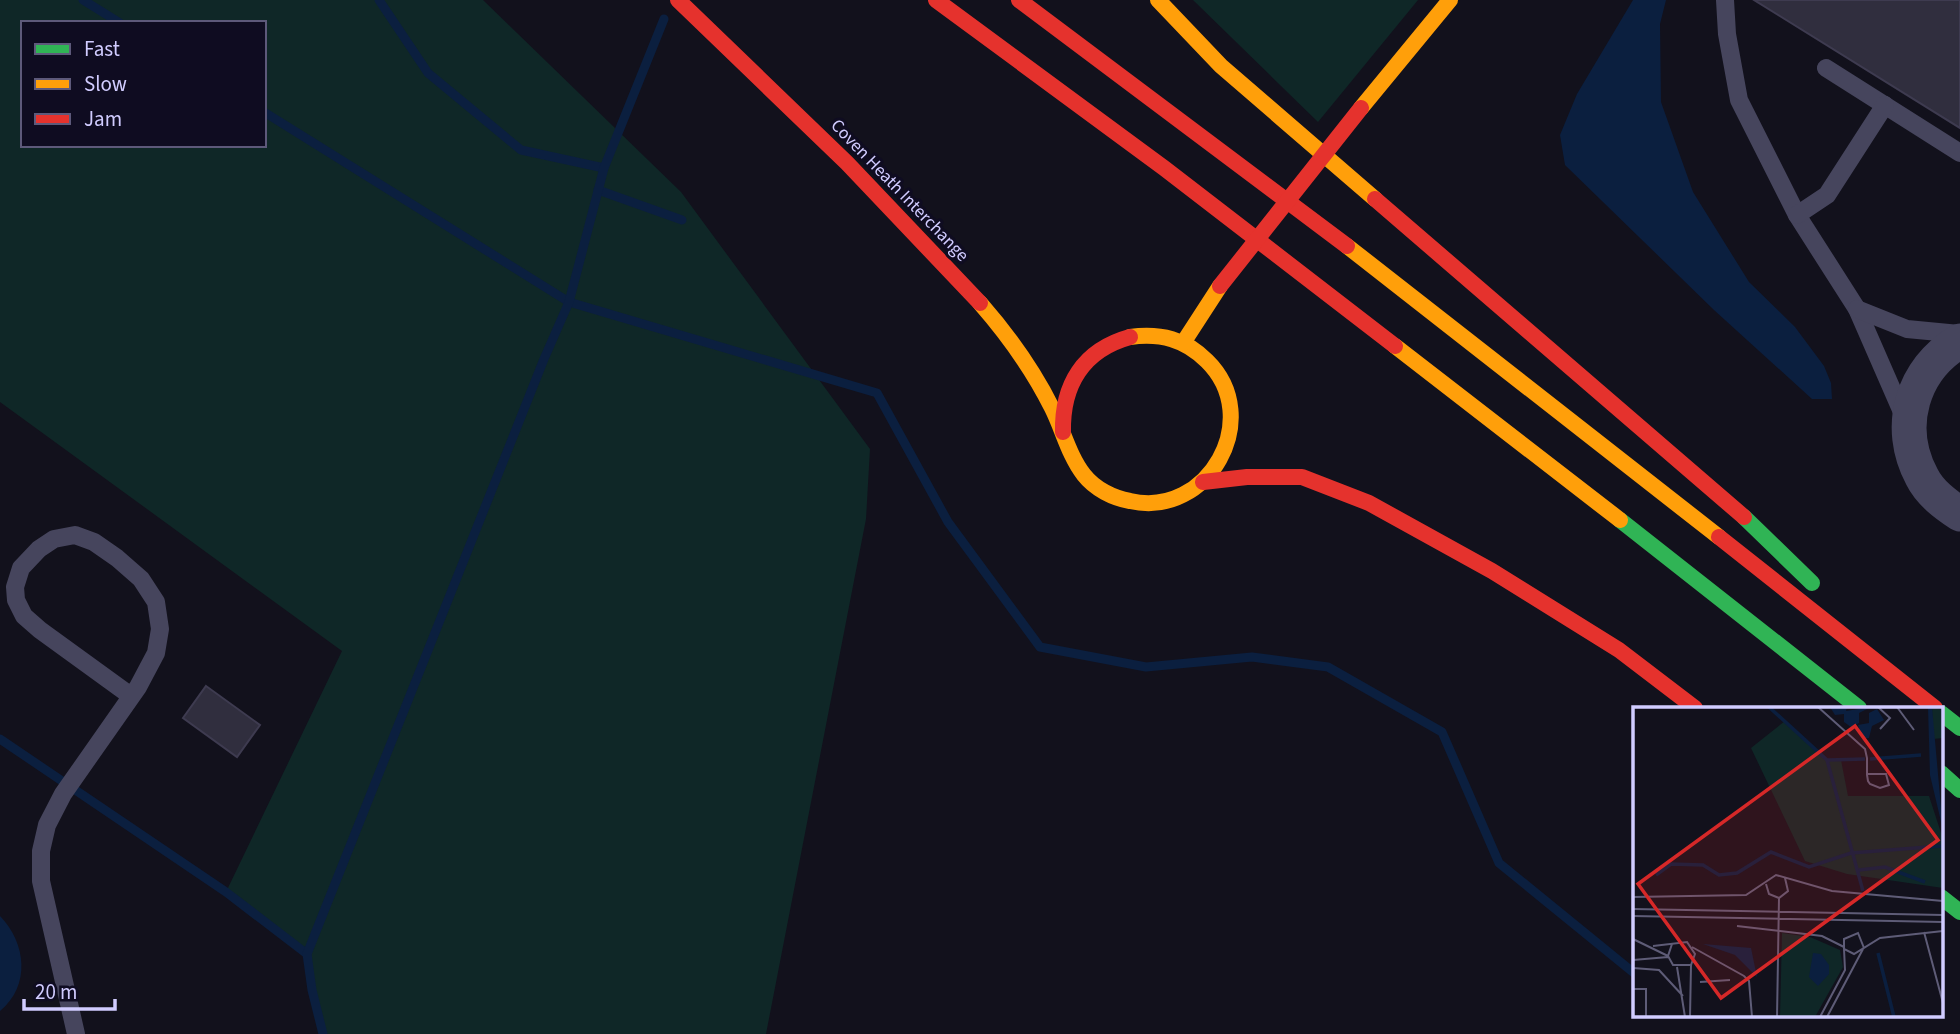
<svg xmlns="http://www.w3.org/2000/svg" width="1960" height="1034" font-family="'Source Sans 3',sans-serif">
<rect width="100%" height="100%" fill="#12111c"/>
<!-- green -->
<g fill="#0f2727" fill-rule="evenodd">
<path d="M 0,0 L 483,0 L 681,192 L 870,449 L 866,519 L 766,1034 L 323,1034 L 312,990 L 307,954 L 226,892 L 342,651 L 0,402 ZM 23,23 L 264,23 L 264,145 L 23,145 Z"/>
<polygon points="1193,0 1418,0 1318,122"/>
</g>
<!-- water -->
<g fill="#0b1f3f">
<polygon points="1633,0 1666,0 1660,24 1661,102 1693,192 1749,282 1795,327 1824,366 1831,383 1832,399 1812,399 1714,310 1565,165 1560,135 1577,94"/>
<path d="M 0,916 C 26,943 31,985 0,1011 Z"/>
</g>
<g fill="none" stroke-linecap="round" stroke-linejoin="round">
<!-- stream -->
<g stroke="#0b1f3f" stroke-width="9">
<polyline points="83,0 120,23"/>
<polyline points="379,0 428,73 521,150 604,168"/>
<polyline points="264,112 569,302 877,393 948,522 1040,647 1146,667 1252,657 1328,667 1442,732 1499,863 1634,973"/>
<polyline points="598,190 682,220"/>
<polyline points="0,739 226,892 307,954"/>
<polyline points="323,1034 312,990 307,954 544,359 569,302 604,168 664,19"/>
</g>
</g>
<!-- building -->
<g fill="#302e3e" stroke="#3e3b50" stroke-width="2">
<polygon points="1754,0 1960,0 1960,128"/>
<polygon points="206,686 260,725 237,757 183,718"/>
</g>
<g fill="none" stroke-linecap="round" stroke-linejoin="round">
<!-- lane -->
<g stroke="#46455d" stroke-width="18">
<polyline points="1725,0 1727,34 1739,100 1797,215 1857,309 1905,419"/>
<polyline points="1826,68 1960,153"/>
<polyline points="1797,215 1827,195 1885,105"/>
<polyline points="1857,309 1907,329 1960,334"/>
<polyline points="76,1034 41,881 41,851 47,825 63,794 138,687 156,653 160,629 156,602 141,579 117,558 94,542 75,535 54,539 39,549 21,568 15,587 16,600 24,616 40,630 131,696"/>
</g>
<!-- street -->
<path stroke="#46455d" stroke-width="35" d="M 1960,341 C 1912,369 1895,427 1922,477 C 1930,493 1945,504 1960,514"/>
<!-- fast -->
<g stroke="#30b455" stroke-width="16">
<polyline points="1744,517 1812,583"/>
<polyline points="1620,520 1859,708"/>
<polyline points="1941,713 1960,728"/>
<polyline points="1941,773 1960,790"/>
<polyline points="1941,897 1960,912"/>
</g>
<!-- slow -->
<g stroke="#ff9f0a" stroke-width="16">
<polyline points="1158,0 1221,66 1375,199"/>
<polyline points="1361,108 1450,0"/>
<polyline points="1347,246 1719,537"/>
<path d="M 980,303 C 1008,335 1033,370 1052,408 C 1063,430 1069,456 1084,475 C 1095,489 1113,498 1130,501 C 1208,519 1265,418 1207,361 C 1185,339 1161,333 1130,337"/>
<polyline points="1183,343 1220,286"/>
<polyline points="1395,346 1620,520"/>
</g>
<!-- jam -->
<g stroke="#e5322d" stroke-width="16">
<polyline points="678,0 847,163 980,303"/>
<polyline points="936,0 1164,168 1395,346"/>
<polyline points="1019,0 1347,246"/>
<polyline points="1375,199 1744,517"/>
<path d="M 1063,432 C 1062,385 1083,350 1130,337"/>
<polyline points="1203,482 1247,477 1302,477 1369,503 1492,571 1619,650 1695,708"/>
<polyline points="1719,537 1935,708"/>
</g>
<!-- jam-bridge -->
<polyline stroke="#e5322d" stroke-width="16" points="1220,286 1361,108"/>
</g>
<g text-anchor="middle" stroke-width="6" stroke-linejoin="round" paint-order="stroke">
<!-- street labels -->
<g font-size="18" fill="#d1ccff" stroke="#0f0c21">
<text transform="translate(900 190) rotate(46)" y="6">Coven Heath Interchange</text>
</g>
</g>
<!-- overview -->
<g transform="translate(1633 707)">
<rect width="310" height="310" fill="#12111c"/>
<path d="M 299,0 L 310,3 L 310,31 L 300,32 ZM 152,14 L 194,52 L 208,53 L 215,89 L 296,89 L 310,132 L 310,181 L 214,167 L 172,154 L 118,41 ZM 149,226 L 177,230 L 207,243 L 210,260 L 182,310 L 147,310 Z" fill="#0f2727"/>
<path d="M 197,0 L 214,0 L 213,4 L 238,0 L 226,6 L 226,16 L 218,20 L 211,15 L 211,7 L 202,8 ZM 295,0 L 299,0 L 310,123 L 297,68 ZM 244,2 L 251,13 L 239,19 L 236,31 L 229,31 L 225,18 L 236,16 L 236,6 ZM 70,237 L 118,241 L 124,270 L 102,248 ZM 180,246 L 188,247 L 196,258 L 196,267 L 185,279 L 176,270 Z" fill="#0b1f3f"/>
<path fill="none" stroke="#0b1f3f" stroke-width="3.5" d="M 136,0 L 194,53 L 230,184M 237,52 L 288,48M 195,53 L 232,52M 226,163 L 252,160 L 292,175M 23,168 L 38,157 L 70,158 L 86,168 L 104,166 L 138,145 L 176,160 L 218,146 L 308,139M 245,246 L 261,310"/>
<path fill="none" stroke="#5e5c77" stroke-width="2" d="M 185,0 L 232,42 L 234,51 L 234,68 L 235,74 L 237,77 L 247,81 L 256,78 L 253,67 L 234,67M 245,0 L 257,11 L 247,22M 264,0 L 281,23M 133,177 L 136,187 L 146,191 L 155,184 L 152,171M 0,190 L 113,188 L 143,168 L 199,184 L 310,194M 0,202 L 310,208M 0,209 L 310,215M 104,219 L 189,229 L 211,240M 291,225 L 310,296M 0,232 L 35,249M 20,239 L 54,235 L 62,247 L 58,258 L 40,258 L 35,249 L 39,237M 59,240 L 111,269 L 116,274 L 119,310M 231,241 L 225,226 L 211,232 L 211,242 L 221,247 L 247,231 L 310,224M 0,253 L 35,250M 44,260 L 52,310M 0,261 L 26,263 L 50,289M 67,275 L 97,273M 0,282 L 13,282 L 13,310M 57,310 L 58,258M 144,310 L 146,191M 187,310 L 212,263 L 211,242M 194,310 L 230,242"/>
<path fill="#d62828" fill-opacity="0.15" stroke="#d62828" stroke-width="3.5" d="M 222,19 L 305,133 L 88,291 L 5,177 Z"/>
<rect width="310" height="310" fill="none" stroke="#d1ccff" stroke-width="3.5"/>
</g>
<!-- legend -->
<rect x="21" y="21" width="245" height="126" fill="#0f0c21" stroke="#5d597a" stroke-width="2"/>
<rect x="35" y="44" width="35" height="10" fill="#30b455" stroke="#5d597a" stroke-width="2"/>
<text x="84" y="56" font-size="21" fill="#d1ccff">Fast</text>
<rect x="35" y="79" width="35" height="10" fill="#ff9f0a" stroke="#5d597a" stroke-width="2"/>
<text x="84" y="91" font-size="21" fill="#d1ccff">Slow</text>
<rect x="35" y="114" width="35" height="10" fill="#e5322d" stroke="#5d597a" stroke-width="2"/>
<text x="84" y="126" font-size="21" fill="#d1ccff">Jam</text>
<!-- scale -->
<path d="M24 999v10h91v-10" fill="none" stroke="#d1ccff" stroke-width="3.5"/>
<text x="35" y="999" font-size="21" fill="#d1ccff" stroke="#0f0c21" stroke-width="5" paint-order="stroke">20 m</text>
</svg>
